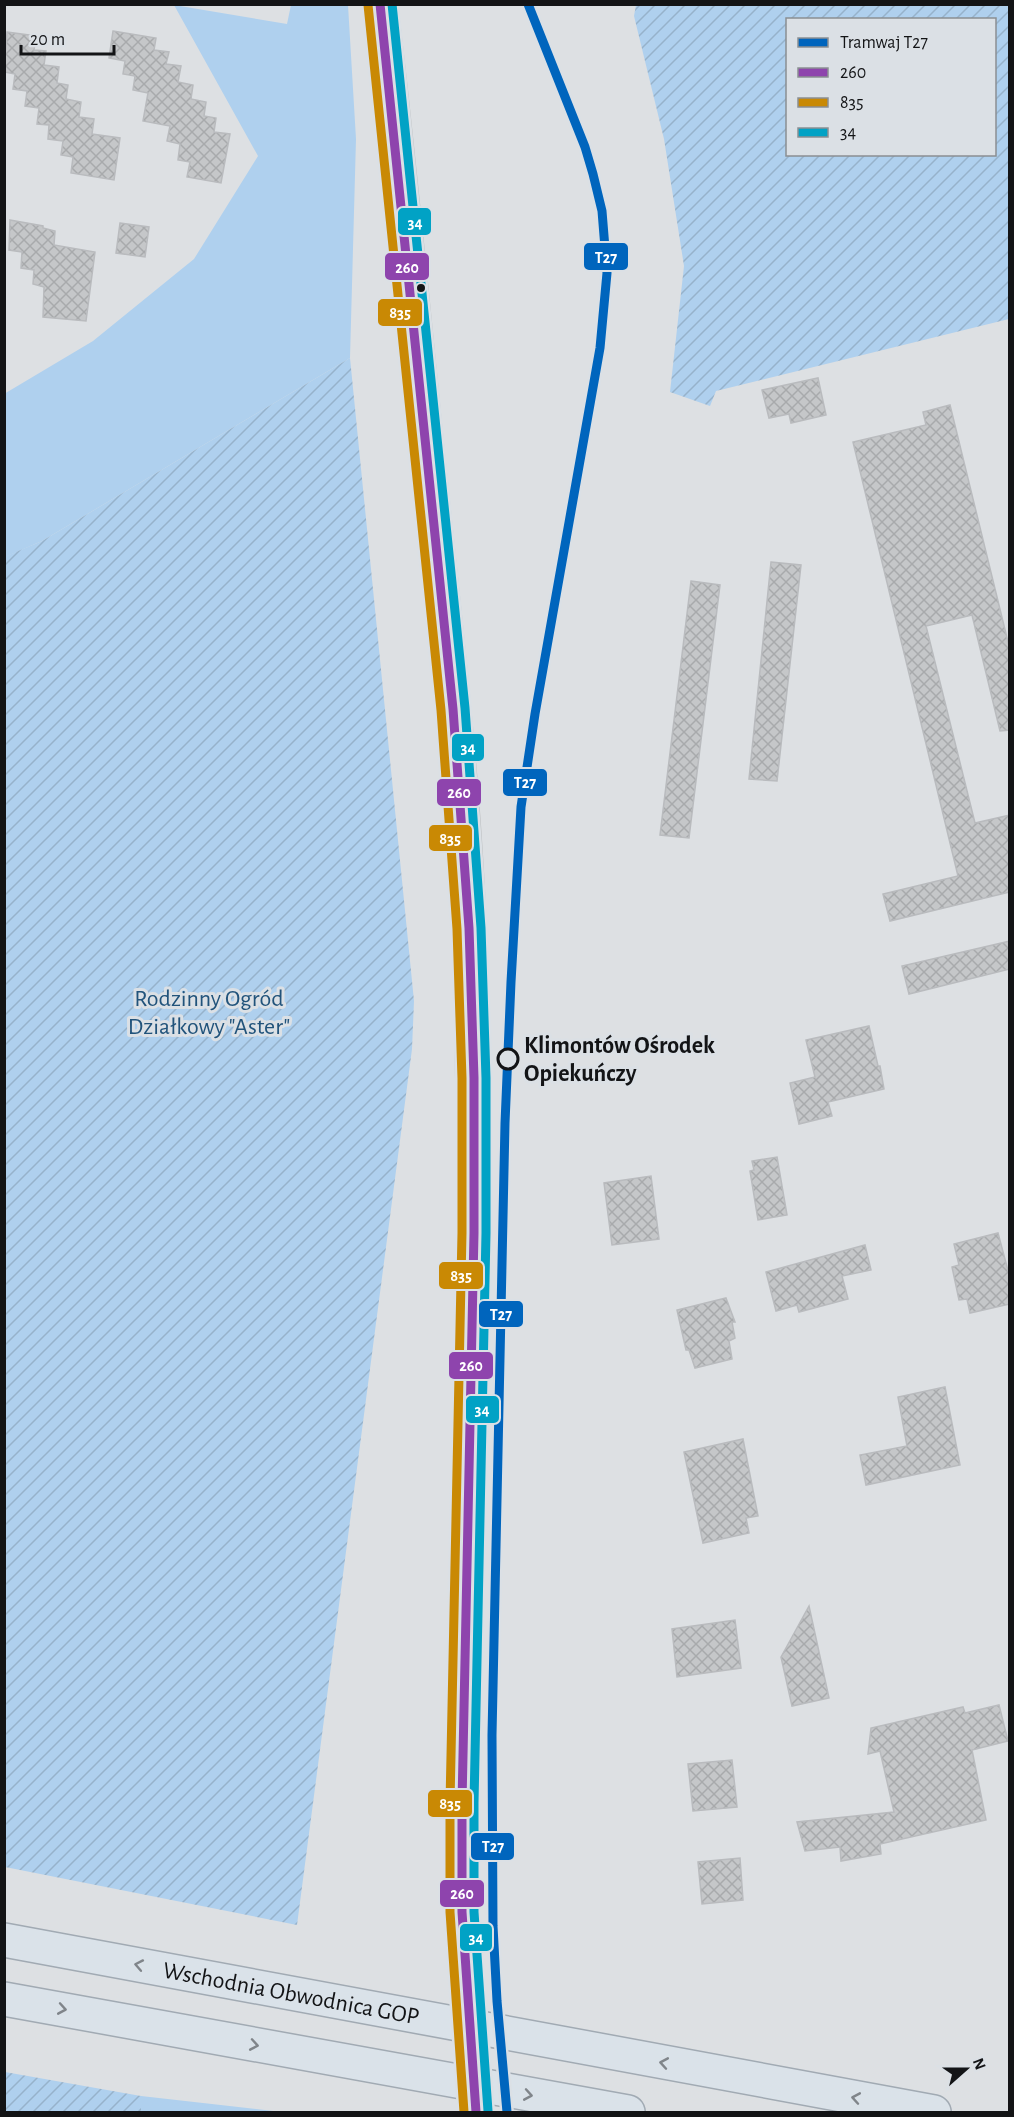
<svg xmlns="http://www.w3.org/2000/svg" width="1014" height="2117" font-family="'Alegreya Sans',sans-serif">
<defs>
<pattern id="garden-furrows" width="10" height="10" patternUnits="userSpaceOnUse" patternTransform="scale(1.5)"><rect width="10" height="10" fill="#afd0ee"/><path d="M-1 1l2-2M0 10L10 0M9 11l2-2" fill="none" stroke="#96b2cb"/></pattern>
<pattern id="building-cross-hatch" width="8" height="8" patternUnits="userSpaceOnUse" patternTransform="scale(1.5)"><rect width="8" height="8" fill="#c5c7c9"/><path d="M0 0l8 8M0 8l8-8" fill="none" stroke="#a8aaac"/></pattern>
</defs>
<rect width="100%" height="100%" fill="#dde0e3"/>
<!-- grass -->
<g fill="#afd0ee">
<polygon points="174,5 287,24 291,5 348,5 356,139 350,358 42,541 5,557 4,394 93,341 194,259 258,156"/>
<polygon points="141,2096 282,2112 141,2112"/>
</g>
<!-- garden -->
<g fill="url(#garden-furrows)" fill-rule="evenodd">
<path d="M 636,5 L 1009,5 L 1009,319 L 716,391 L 710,406 L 670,392 L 684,266 L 664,139 L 634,16 ZM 788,20 L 994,20 L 994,154 L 788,154 Z"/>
<polygon points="350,358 414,1001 412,1049 297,1925 5,1867 4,557 42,541"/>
<polygon points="5,2072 141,2096 141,2112 5,2112"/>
</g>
<!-- building -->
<g fill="url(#building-cross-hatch)" stroke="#b9bbbe" stroke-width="1.5">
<polygon points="113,31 156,38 154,50 169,52 166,64 181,66 178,82 193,85 191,99 206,102 204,116 216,118 214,132 230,134 221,183 187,177 190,162 178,160 180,144 167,141 170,126 143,121 148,93 133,90 135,76 123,74 125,61 109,58"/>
<polygon points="7,32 36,36 34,50 46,51 44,65 59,67 57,83 68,85 66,99 81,102 79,117 94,119 92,134 120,138 114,180 71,173 73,157 61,155 63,141 48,139 49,125 37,124 39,108 25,106 27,91 13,89 15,74 4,72"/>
<polygon points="10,220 43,226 43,228 55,231 54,245 95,252 86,321 43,317 44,287 33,284 34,270 21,268 22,252 9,250"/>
<polygon points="120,223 149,227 145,257 116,253"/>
<polygon points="818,378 826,415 791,423 789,414 769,418 762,390"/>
<polygon points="950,405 1010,650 1010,730 1000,731 972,615 926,626 975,823 1010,815 1010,892 890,921 883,894 958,876 853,442 926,425 923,412"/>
<polygon points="771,562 801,565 777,781 749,779"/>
<polygon points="691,581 720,585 689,838 660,835"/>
<polygon points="1010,941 1010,969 909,994 902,966"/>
<polygon points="869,1026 878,1066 880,1066 884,1089 828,1102 832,1116 799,1124 790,1083 815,1077 806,1040"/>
<polygon points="777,1157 787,1215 758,1220 750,1171 754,1170 752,1161"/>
<polygon points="651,1176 659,1239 612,1245 604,1183"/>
<polygon points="998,1233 1010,1278 1010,1304 970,1313 967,1299 959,1300 952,1267 959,1265 954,1244"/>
<polygon points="865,1245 871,1270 842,1276 848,1299 799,1312 797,1305 776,1311 766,1272"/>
<polygon points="726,1298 735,1322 732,1322 735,1338 729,1341 732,1359 695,1368 689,1350 686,1350 677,1310"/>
<polygon points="945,1387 960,1465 866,1485 860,1455 907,1446 898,1397"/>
<polygon points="743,1439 758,1516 746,1518 749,1533 703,1543 684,1452"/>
<polygon points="809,1606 829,1698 792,1706 781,1657"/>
<polygon points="735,1620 741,1668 677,1677 672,1629"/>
<polygon points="999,1705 1008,1741 972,1750 986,1820 880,1844 881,1854 841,1861 840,1847 805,1851 797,1822 894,1812 880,1751 868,1754 871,1728 963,1707 965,1713"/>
<polygon points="732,1760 737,1807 693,1811 688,1764"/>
<polygon points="740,1858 743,1900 702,1904 698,1862"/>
</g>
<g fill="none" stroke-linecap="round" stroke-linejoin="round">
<defs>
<path id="tertiary" d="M 380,4 C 399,160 413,317 429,473 C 445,626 463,779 469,932 C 483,1259 461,1586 462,1912"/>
<g id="motorway">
<path id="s1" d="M 4,1940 L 934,2112"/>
<polyline points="4,1999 628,2112"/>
</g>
</defs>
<!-- tertiary casing -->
<use href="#tertiary" stroke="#bbbdbf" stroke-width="36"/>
<!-- motorway casing -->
<use href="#motorway" stroke="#a1aab3" stroke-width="36"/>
<!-- tertiary -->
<use href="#tertiary" stroke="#fafafb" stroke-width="33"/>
<!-- motorway -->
<use href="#motorway" stroke="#dae2e9" stroke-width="33"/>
<defs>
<polyline id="tertiary-bridge" points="462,1912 476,2112"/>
</defs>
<!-- tertiary-bridge casing -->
<use href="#tertiary-bridge" stroke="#bbbdbf" stroke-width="36" stroke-linecap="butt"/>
<!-- tertiary-bridge -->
<use href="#tertiary-bridge" stroke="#fafafb" stroke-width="33"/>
<defs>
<polyline id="bus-1" points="380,4 453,709 469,928 474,1078 474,1233 462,1803 462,1912 476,2112"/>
<polyline id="bus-2" points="368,5 441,710 457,929 462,1078 462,1233 450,1803 450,1912 464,2112"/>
<polyline id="bus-3" points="392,4 465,708 481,928 486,1078 486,1233 474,1803 474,1912 488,2111"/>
</defs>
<!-- bus-1 casing -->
<use href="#bus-1" stroke="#dbe0e5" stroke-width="14"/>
<!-- bus-2 casing -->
<use href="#bus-2" stroke="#dbe0e5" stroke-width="14"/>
<!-- bus-3 casing -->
<use href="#bus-3" stroke="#dbe0e5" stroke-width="14"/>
<!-- bus-1 -->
<use href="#bus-1" stroke="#8e44ad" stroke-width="9"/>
<!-- bus-2 -->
<use href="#bus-2" stroke="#c98904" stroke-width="9"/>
<!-- bus-3 -->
<use href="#bus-3" stroke="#01a2c5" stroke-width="9"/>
<defs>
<polyline id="tram-1" points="507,2112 497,2001 493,1926 492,1735 505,1123 511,982 521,807 535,714 600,348 607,273 602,211 593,174 585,147 528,4"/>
</defs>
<!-- tram-1 casing -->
<use href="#tram-1" stroke="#dbe0e5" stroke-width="14"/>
<!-- tram-1 -->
<use href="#tram-1" stroke="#0065bd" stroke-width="9"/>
</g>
<!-- one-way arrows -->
<defs><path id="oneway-chevron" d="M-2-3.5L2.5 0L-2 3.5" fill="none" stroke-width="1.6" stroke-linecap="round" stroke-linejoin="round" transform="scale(1.5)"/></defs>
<g stroke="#80858a">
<use href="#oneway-chevron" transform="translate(139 1965) rotate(-169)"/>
<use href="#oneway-chevron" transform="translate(62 2009) rotate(10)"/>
<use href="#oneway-chevron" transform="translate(254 2045) rotate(10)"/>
<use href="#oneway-chevron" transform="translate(664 2063) rotate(-170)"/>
<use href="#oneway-chevron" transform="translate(528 2095) rotate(10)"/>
<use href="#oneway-chevron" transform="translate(856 2098) rotate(-170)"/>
</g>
<!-- markers -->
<circle fill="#131416" stroke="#dbe0e5" stroke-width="2" cx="421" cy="288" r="5"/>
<circle fill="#dbe0e5" stroke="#131416" stroke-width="3" cx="508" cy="1059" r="10"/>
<g text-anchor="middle" stroke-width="6" stroke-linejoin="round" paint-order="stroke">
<!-- park labels -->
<g font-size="24" fill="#21537b" stroke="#dbe0e5">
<text x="209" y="1006">Rodzinny Ogród<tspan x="209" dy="28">Działkowy "Aster"</tspan></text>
</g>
<!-- stop labels -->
<g font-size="24" font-weight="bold" fill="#131416" stroke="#dbe0e5" text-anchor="start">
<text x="524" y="1053">Klimontów Ośrodek<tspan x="524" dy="28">Opiekuńczy</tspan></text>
</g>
<!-- street labels -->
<g font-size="24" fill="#131416" stroke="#dbe0e5">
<text dy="8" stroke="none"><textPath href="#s1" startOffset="292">Wschodnia Obwodnica GOP</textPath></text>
</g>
</g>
<g stroke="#dbe0e5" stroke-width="2">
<rect x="397" y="207" width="35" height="29" rx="6" fill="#01a2c5"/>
<rect x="583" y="242" width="46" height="29" rx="6" fill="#0065bd"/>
<rect x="384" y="252" width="46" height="29" rx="6" fill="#8e44ad"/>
<rect x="377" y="298" width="46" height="29" rx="6" fill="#c98904"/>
<rect x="451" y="733" width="34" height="29" rx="6" fill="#01a2c5"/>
<rect x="502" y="768" width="46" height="29" rx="6" fill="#0065bd"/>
<rect x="436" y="778" width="46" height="29" rx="6" fill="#8e44ad"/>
<rect x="428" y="824" width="45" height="28" rx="6" fill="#c98904"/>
<rect x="438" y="1261" width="46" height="29" rx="6" fill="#c98904"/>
<rect x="478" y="1300" width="46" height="28" rx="6" fill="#0065bd"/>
<rect x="448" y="1351" width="46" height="29" rx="6" fill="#8e44ad"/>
<rect x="465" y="1395" width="35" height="29" rx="6" fill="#01a2c5"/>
<rect x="427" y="1789" width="46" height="29" rx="6" fill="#c98904"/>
<rect x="470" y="1832" width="45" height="29" rx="6" fill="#0065bd"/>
<rect x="439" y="1879" width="46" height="29" rx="6" fill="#8e44ad"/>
<rect x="459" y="1923" width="34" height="29" rx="6" fill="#01a2c5"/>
</g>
<g font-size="16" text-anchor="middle" font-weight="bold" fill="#fff">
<text x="415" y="228">34</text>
<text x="606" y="263">T27</text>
<text x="407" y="273">260</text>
<text x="400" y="318">835</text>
<text x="468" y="753">34</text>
<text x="525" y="788">T27</text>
<text x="459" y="798">260</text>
<text x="450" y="844">835</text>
<text x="461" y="1281">835</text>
<text x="501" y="1320">T27</text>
<text x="471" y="1371">260</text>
<text x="482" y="1415">34</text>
<text x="450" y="1809">835</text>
<text x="493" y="1852">T27</text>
<text x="462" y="1899">260</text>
<text x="476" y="1943">34</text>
</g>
<!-- border -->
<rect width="1014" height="2117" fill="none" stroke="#131416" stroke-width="12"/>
<!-- legend -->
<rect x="786" y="18" width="210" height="138" fill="#dbe0e5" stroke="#8b8e92" stroke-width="1.5"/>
<rect x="798" y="38" width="30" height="9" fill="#0065bd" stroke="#8b8e92" stroke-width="1.5"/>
<text x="840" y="48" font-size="18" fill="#131416">Tramwaj T27</text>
<rect x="798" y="68" width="30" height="9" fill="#8e44ad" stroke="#8b8e92" stroke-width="1.5"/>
<text x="840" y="78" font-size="18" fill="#131416">260</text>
<rect x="798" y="98" width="30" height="9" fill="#c98904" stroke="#8b8e92" stroke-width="1.5"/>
<text x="840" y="108" font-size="18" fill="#131416">835</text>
<rect x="798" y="128" width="30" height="9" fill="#01a2c5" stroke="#8b8e92" stroke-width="1.5"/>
<text x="840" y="138" font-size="18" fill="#131416">34</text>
<!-- north arrow -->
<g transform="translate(966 2069) rotate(69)" stroke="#dbe0e5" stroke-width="4.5" paint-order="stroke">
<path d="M0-4.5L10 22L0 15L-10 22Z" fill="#131416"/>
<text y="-9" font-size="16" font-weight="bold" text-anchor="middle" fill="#131416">N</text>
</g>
<!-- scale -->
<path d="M21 45v9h93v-9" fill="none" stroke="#131416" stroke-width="3"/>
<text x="30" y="45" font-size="18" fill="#131416" stroke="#dbe0e5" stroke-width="4.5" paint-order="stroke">20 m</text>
</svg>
